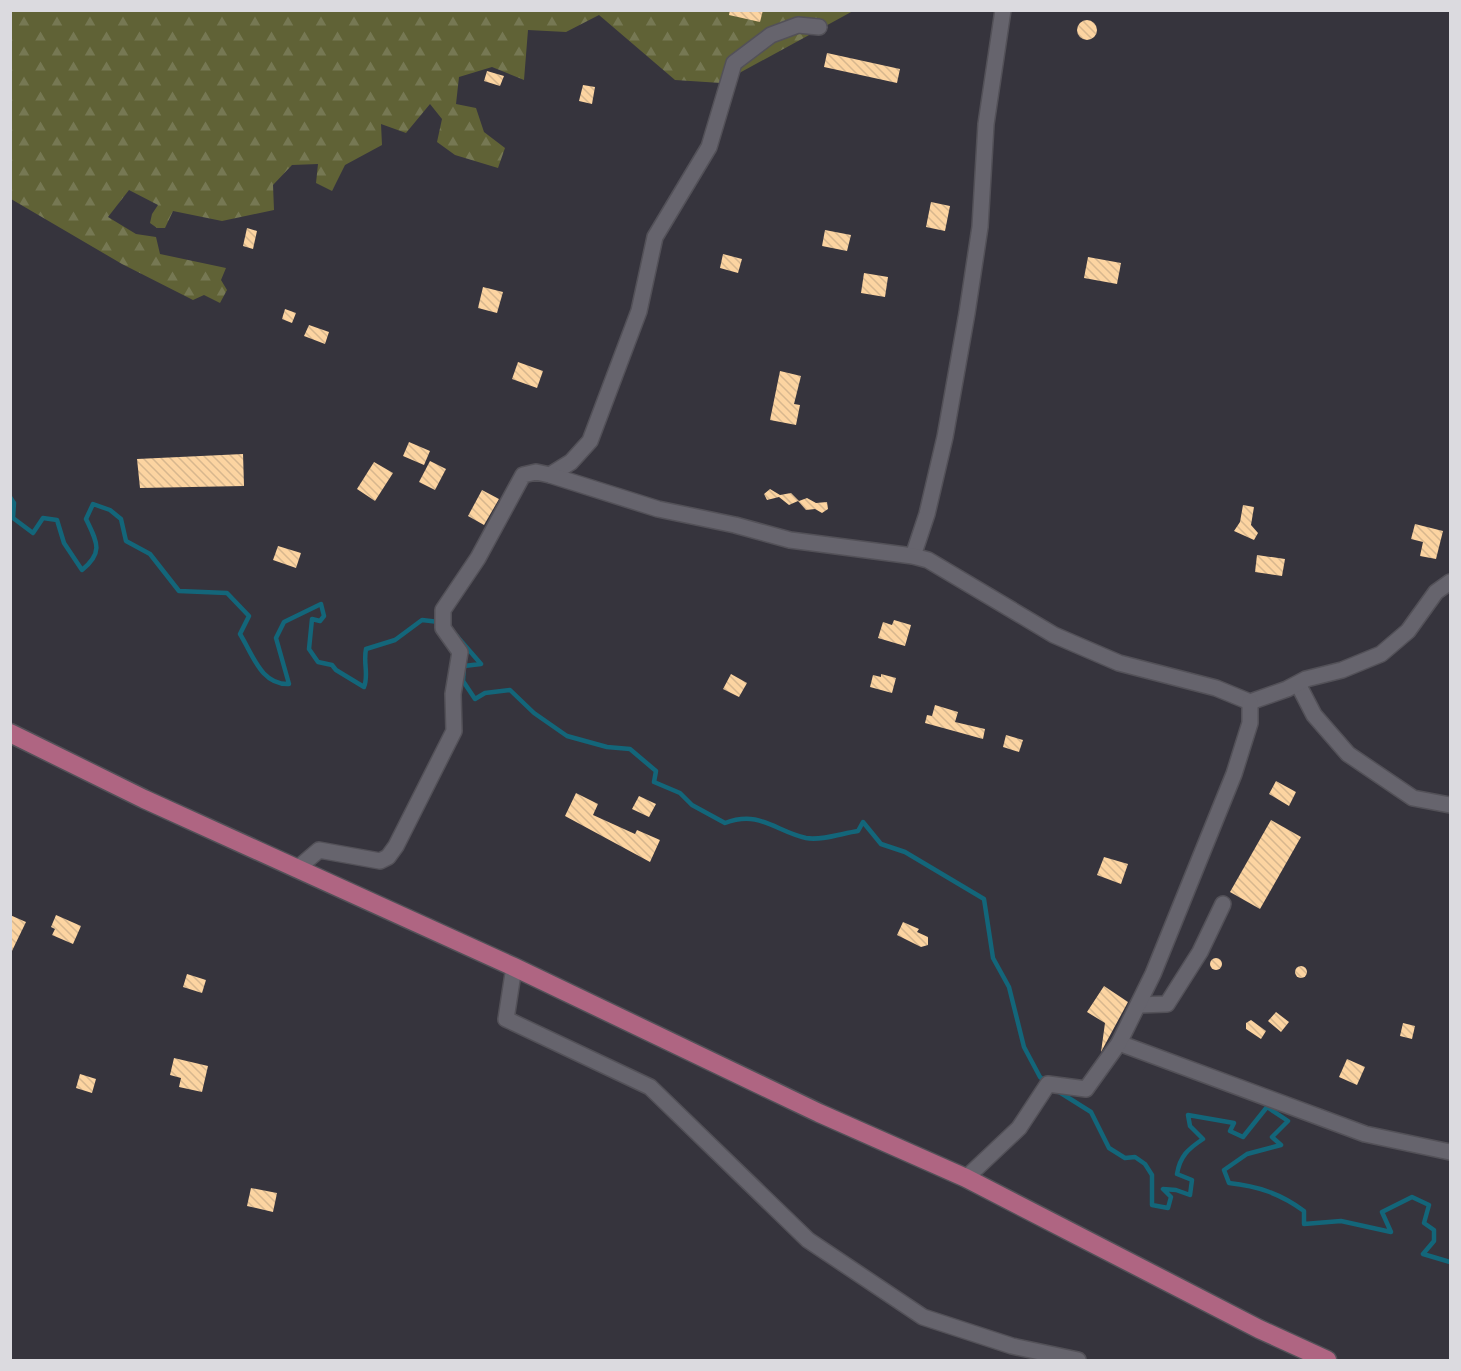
<svg xmlns="http://www.w3.org/2000/svg" width="1461" height="1371" font-family="'DM Sans',sans-serif">
<defs>
<pattern id="forest-firs" width="22" height="20" patternUnits="userSpaceOnUse" patternTransform="scale(1.5)"><rect width="22" height="20" fill="#606236"/><path d="M5 1l3.5 6h-7zM16 11l3.5 6h-7z" fill="#767853"/></pattern>
<pattern id="building-back-hatch" width="6" height="6" patternUnits="userSpaceOnUse" patternTransform="scale(1.5)"><rect width="6" height="6" fill="#fcd4a1"/><path d="M-1 5l2 2M0 0l6 6M5-1l2 2" fill="none" stroke="#d7b78e"/></pattern>
</defs>
<rect width="100%" height="100%" fill="#36343d"/>
<!-- forest -->
<polygon fill="url(#forest-firs)" points="11,11 853,11 721,83 675,80 599,15 566,32 528,30 524,80 492,67 459,77 456,104 476,108 484,132 505,148 498,168 455,155 437,142 442,119 430,104 406,133 381,124 382,145 345,165 332,191 316,183 318,164 292,165 273,185 274,210 222,221 173,211 165,228 157,228 150,223 152,214 158,205 129,190 108,217 136,234 156,237 160,254 226,268 221,280 227,290 220,303 204,295 193,300 122,264 11,199"/>
<g fill="none" stroke-linecap="round" stroke-linejoin="round">
<!-- stream -->
<g stroke="#13667a" stroke-width="4.5">
<path d="M 10,497 L 14,503 L 13,518 L 33,533 L 43,518 L 57,520 L 64,543 L 82,570 C 104,552 97,542 86,519 L 93,504 L 110,510 L 121,519 L 126,541 L 150,554 L 179,591 L 227,593 L 249,616 L 240,634 C 253,655 261,685 289,684 L 276,638 L 284,622 L 321,604 L 324,616 L 320,621 L 312,619 L 309,649 L 318,662 L 332,665 L 336,670 L 364,687 C 369,675 363,663 366,649 L 395,640 L 422,620 L 439,622"/>
<path d="M 455,634 L 481,664 L 464,666 L 463,681 L 475,699 L 485,693 L 510,690 L 534,713 L 567,736 L 607,747 L 630,749 L 656,771 L 654,782 L 680,793 L 692,805 L 725,823 C 760,810 775,831 806,838 C 821,841 843,833 858,831 L 863,822 L 881,844 L 905,852 L 984,899 L 993,958 L 1009,987 L 1024,1047 L 1040,1077 L 1047,1083"/>
<path d="M 1056,1090 L 1091,1112 L 1109,1148 L 1125,1158 L 1135,1157 L 1145,1164 L 1152,1175 L 1152,1205 L 1168,1208 L 1171,1197 L 1163,1189 L 1176,1190 L 1190,1195 L 1192,1180 L 1177,1174 C 1180,1156 1188,1149 1203,1139 L 1190,1126 L 1188,1115 L 1234,1123 L 1230,1131 L 1243,1137 L 1267,1107 L 1288,1121 L 1272,1137 L 1281,1145 L 1247,1154 L 1224,1170 L 1229,1183 C 1258,1186 1281,1194 1304,1211 L 1304,1224 L 1341,1221 L 1391,1232 L 1382,1212 L 1412,1197 L 1429,1205 L 1424,1223 L 1434,1230 L 1434,1241 L 1423,1254 L 1450,1262"/>
</g>
</g>
<!-- building -->
<g fill="url(#building-back-hatch)">
<polygon points="730,10 763,10 760,22 729,15"/>
<circle cx="1087" cy="30" r="10"/>
<polygon points="827,53 900,69 897,83 824,67"/>
<polygon points="487,71 504,76 500,86 484,81"/>
<polygon points="583,85 595,87 592,104 579,101"/>
<polygon points="931,202 950,206 945,231 926,227"/>
<polygon points="247,228 257,231 253,249 243,246"/>
<polygon points="825,230 851,235 847,251 822,246"/>
<polygon points="723,254 742,259 738,273 720,268"/>
<polygon points="1088,257 1121,263 1117,284 1084,278"/>
<polygon points="864,273 888,277 885,297 861,293"/>
<polygon points="483,287 503,292 497,313 478,308"/>
<polygon points="285,309 296,313 292,323 282,319"/>
<polygon points="309,325 329,332 325,344 304,336"/>
<polygon points="518,362 543,371 537,388 512,379"/>
<polygon points="780,371 801,376 794,404 800,405 796,425 770,420"/>
<polygon points="409,442 430,451 424,465 403,456"/>
<polygon points="243,454 244,486 140,488 137,459"/>
<polygon points="430,461 446,469 435,490 419,482"/>
<polygon points="374,462 393,473 375,501 357,489"/>
<polygon points="770,489 780,495 791,493 799,501 807,498 816,503 827,502 828,509 822,513 815,509 806,510 798,501 789,505 779,497 767,500 764,494"/>
<polygon points="482,490 499,499 484,525 468,516"/>
<polygon points="1243,505 1254,507 1251,525 1258,533 1254,540 1234,531 1240,522"/>
<polygon points="1415,524 1443,531 1436,559 1420,556 1423,542 1411,539"/>
<polygon points="278,546 301,553 296,568 273,560"/>
<polygon points="1257,555 1285,559 1282,576 1255,572"/>
<polygon points="894,620 911,625 905,646 878,638 883,622 892,625"/>
<polygon points="731,674 747,683 739,697 723,689"/>
<polygon points="881,674 896,678 892,693 870,687 873,675 881,677"/>
<polygon points="935,705 958,712 955,722 985,729 983,739 925,723 927,715 932,716"/>
<polygon points="1006,735 1023,740 1019,752 1003,747"/>
<polygon points="1276,781 1296,792 1289,806 1269,794"/>
<polygon points="576,793 598,804 593,815 635,834 637,830 660,840 650,862 565,816"/>
<polygon points="639,796 656,804 649,817 632,809"/>
<polygon points="1271,820 1301,837 1260,909 1230,892"/>
<polygon points="1104,857 1128,864 1121,884 1097,875"/>
<polygon points="10,915 26,922 10,955"/>
<polygon points="56,915 81,926 73,944 52,935 55,929 51,927"/>
<polygon points="903,922 919,929 917,932 928,937 928,945 921,947 897,935"/>
<circle cx="1216" cy="964" r="6"/>
<circle cx="1301" cy="972" r="6"/>
<polygon points="187,974 206,980 202,993 183,987"/>
<polygon points="1104,986 1128,1002 1101,1052 1105,1023 1087,1012"/>
<polygon points="1276,1012 1289,1022 1281,1032 1268,1021"/>
<polygon points="1251,1020 1266,1031 1261,1039 1246,1029 1246,1023"/>
<polygon points="1403,1023 1415,1026 1412,1039 1400,1036"/>
<polygon points="174,1058 208,1066 202,1092 179,1087 181,1078 170,1075"/>
<polygon points="1347,1059 1365,1067 1357,1085 1339,1077"/>
<polygon points="80,1074 96,1079 92,1093 76,1088"/>
<polygon points="251,1188 277,1193 273,1212 247,1206"/>
</g>
<g fill="none" stroke-linecap="round" stroke-linejoin="round">
<defs>
<g id="minor">
<polyline points="550,475 571,462 590,441 639,311 655,237 709,147 734,63 771,35 798,25 819,27"/>
<polyline points="913,556 927,514 945,437 967,313 980,227 986,124 1003,10"/>
<polyline points="1298,684 1314,715 1348,754 1413,798 1450,805"/>
<polyline points="298,868 319,850 380,861 388,857 396,846 454,731 453,694 460,652 443,628 443,610 478,558 523,475 536,472 550,475 658,509 735,525 790,540 913,556 928,560 1054,635 1119,663 1216,688 1250,702 1287,689 1306,679 1342,670 1381,654 1408,631 1436,592 1450,582"/>
<polyline points="514,967 506,1019 650,1087 808,1240 923,1317 1012,1346 1078,1360"/>
<polyline points="1139,1005 1167,1004 1200,952 1223,904"/>
<polyline points="1119,1043 1365,1134 1450,1152"/>
<polyline points="966,1178 1019,1128 1048,1084 1086,1089 1119,1043 1153,974 1234,774 1250,723 1250,702"/>
</g>
<polyline id="major" points="10,733 144,799 514,967 819,1113 966,1178 1259,1329 1327,1360"/>
</defs>
<!-- minor casing -->
<use href="#minor" stroke="#535158" stroke-width="18"/>
<!-- major casing -->
<use href="#major" stroke="#535158" stroke-width="21"/>
<!-- minor -->
<use href="#minor" stroke="#66646d" stroke-width="15"/>
<!-- major -->
<use href="#major" stroke="#af6582" stroke-width="18"/>
</g>
<!-- border -->
<rect width="1461" height="1371" fill="none" stroke="#dbdadf" stroke-width="24"/>
</svg>
